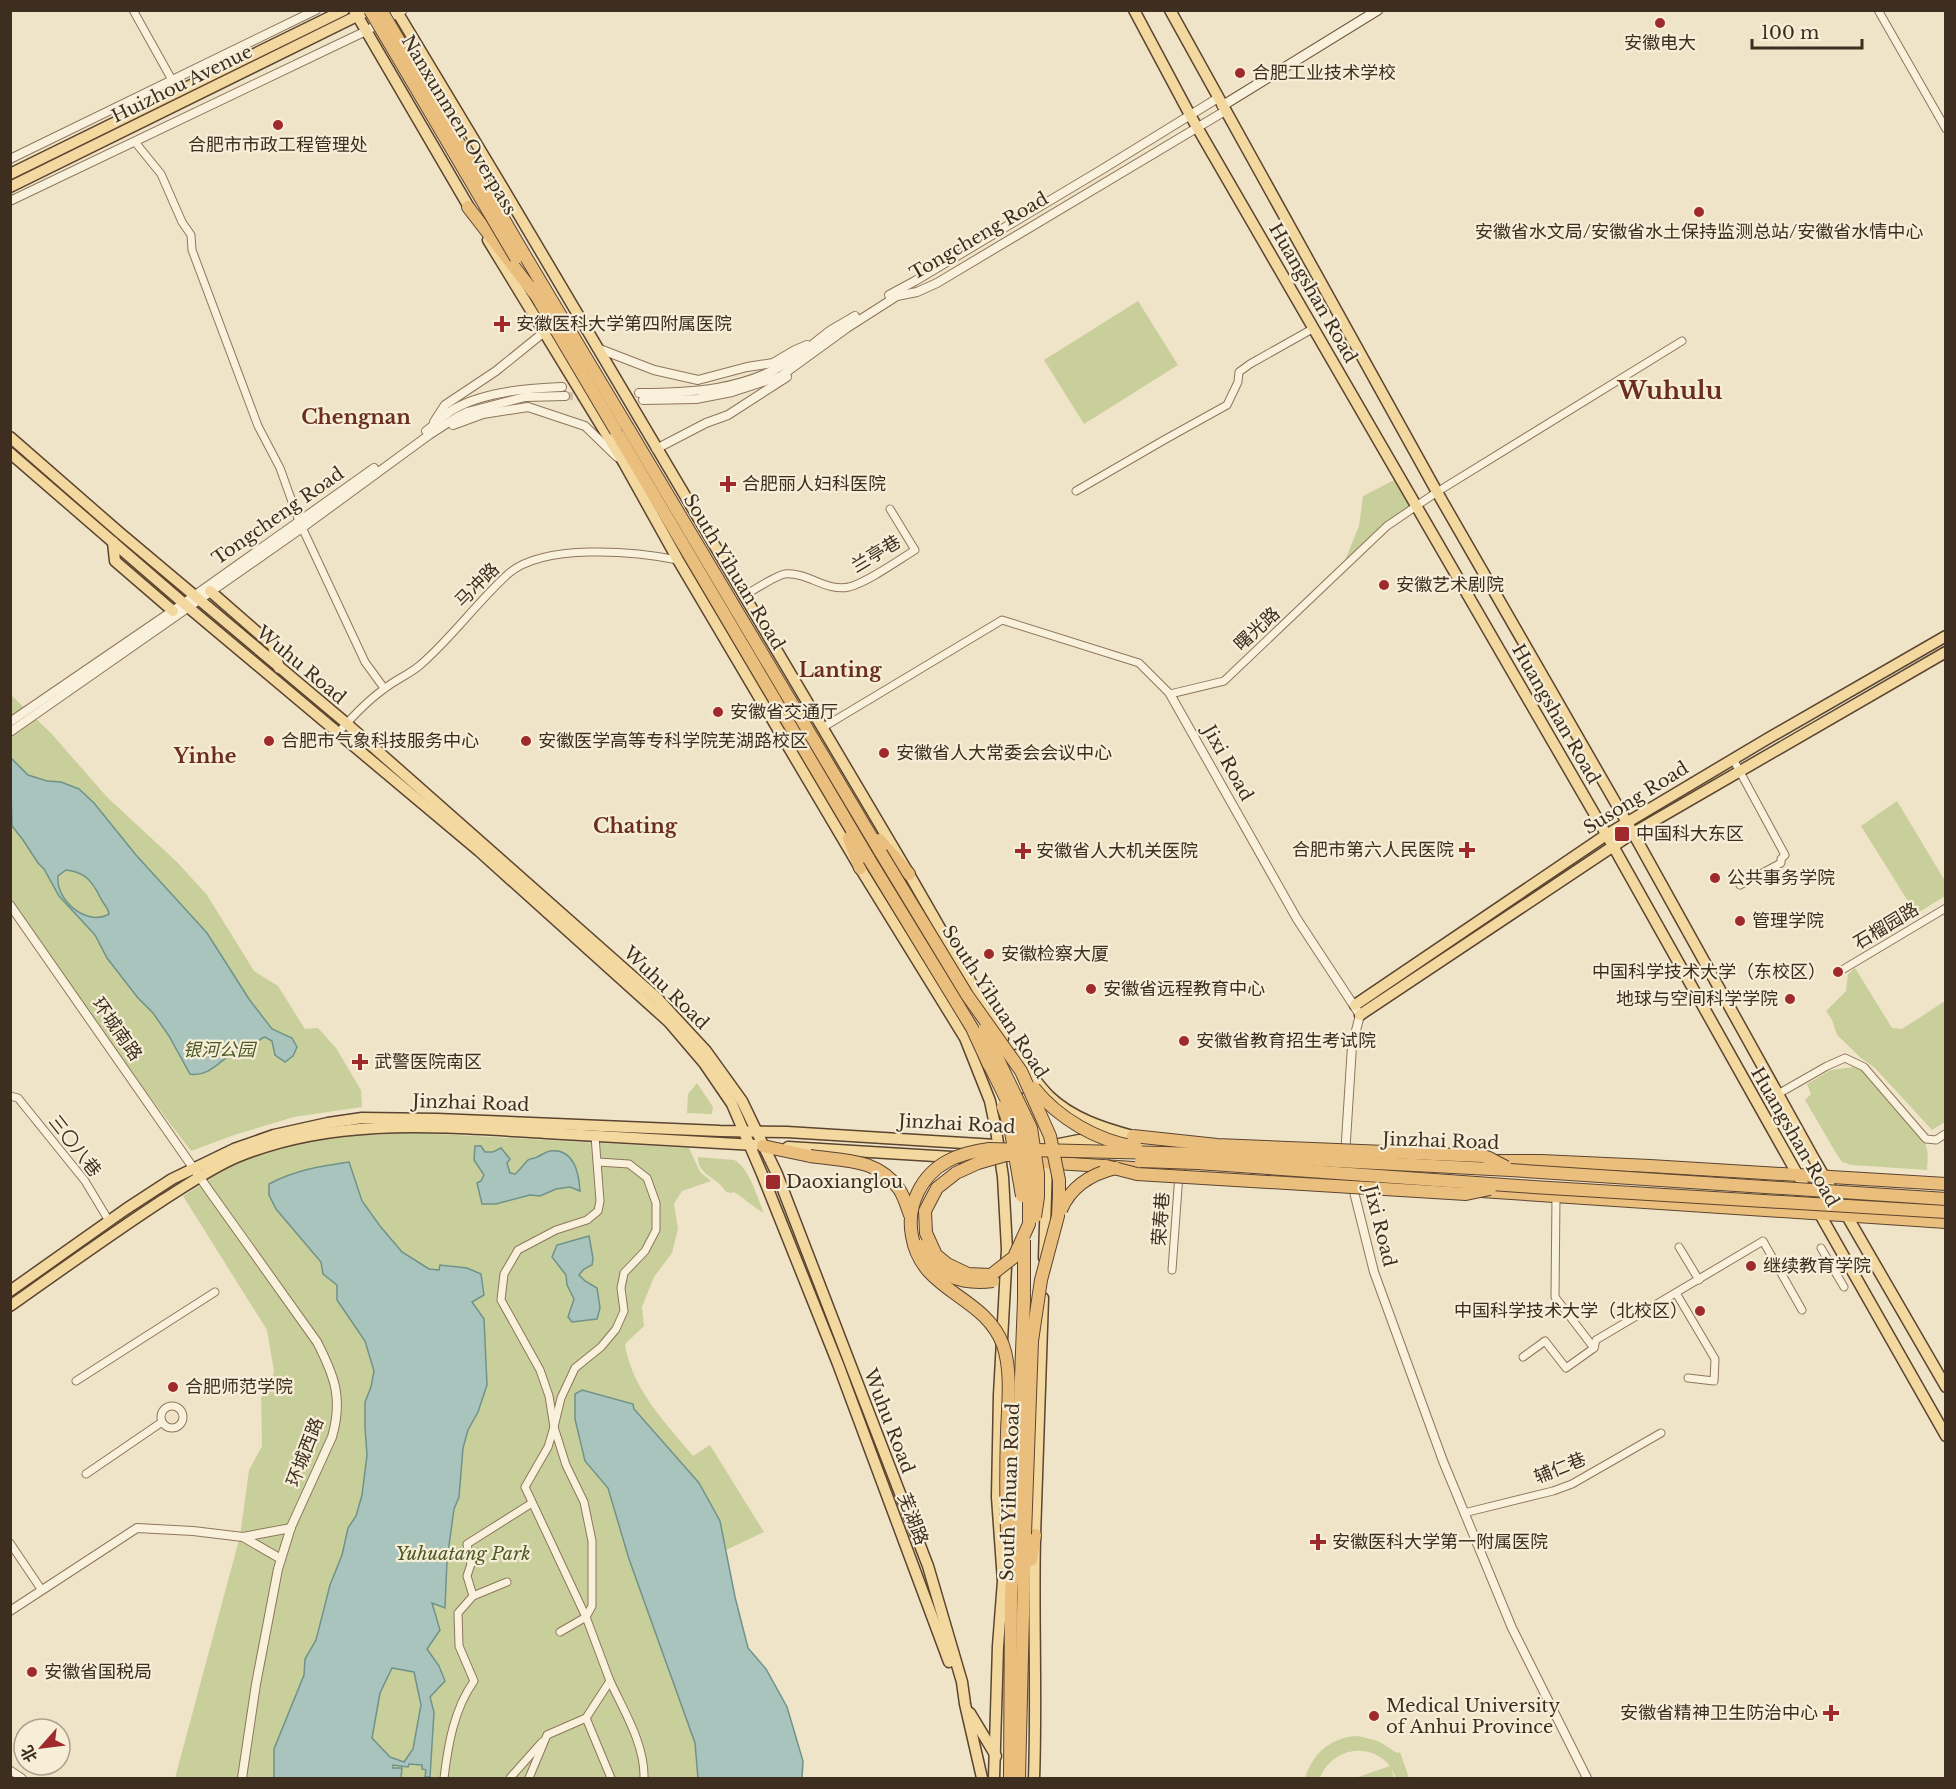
<svg xmlns="http://www.w3.org/2000/svg" width="1956" height="1789" font-family="'Libre Baskerville','Noto Sans SC',serif">
<rect width="100%" height="100%" fill="#f0e4c8"/>
<!-- green -->
<g fill="#c9cf9b">
<polygon points="1138,301 1178,365 1084,424 1044,360"/>
<polygon points="1400,477 1417,506 1387,526 1341,570 1359,526 1363,496"/>
<polygon points="10,694 50,732 107,797 177,862 207,895 254,971 278,986 305,1029 318,1028 336,1048 361,1090 362,1107 294,1117 234,1135 191,1151 140,1084 11,901"/>
<polygon points="1897,801 1945,881 1945,896 1916,914 1861,826"/>
<polygon points="1855,968 1892,1028 1902,1029 1945,1001 1945,1122 1932,1130 1875,1068 1861,1058 1837,1035 1832,1020 1826,1011 1846,991 1848,974"/>
<path d="M 1853,1067 L 1861,1069 L 1923,1139 C 1929,1149 1928,1159 1927,1170 L 1851,1165 L 1842,1162 L 1836,1153 L 1805,1100 L 1811,1094 L 1807,1084 L 1831,1070 Z"/>
<polygon points="697,1083 713,1107 712,1114 687,1113 688,1094"/>
<path d="M 404,1132 L 689,1148 L 700,1172 L 711,1181 L 682,1191 L 674,1204 L 678,1229 L 672,1253 L 654,1277 L 642,1307 L 644,1326 L 625,1344 C 631,1388 666,1423 693,1456 L 710,1445 L 764,1532 L 726,1550 L 735,1597 L 748,1648 L 766,1669 L 787,1707 L 803,1761 L 802,1778 L 175,1778 L 240,1536 L 249,1470 L 262,1446 L 261,1390 L 271,1384 L 274,1371 L 267,1330 L 183,1196 L 229,1166 L 299,1142 L 354,1135 L 380,1135 Z"/>
<path d="M 698,1157 L 734,1160 C 749,1167 757,1197 764,1213 C 752,1207 745,1198 734,1192 L 730,1193 L 726,1192 C 719,1178 697,1175 698,1157 Z"/>
<path d="M 1358,1736 L 1378,1741 L 1397,1753 L 1400,1752 L 1409,1778 L 1396,1778 L 1391,1768 L 1394,1778 L 1355,1778 L 1390,1766 C 1369,1740 1331,1749 1320,1778 L 1305,1778 C 1313,1753 1331,1737 1358,1736 Z"/>
</g>
<!-- water -->
<g fill="#a9c4bc" stroke="#6f938a" stroke-width="1.5" fill-rule="evenodd">
<path d="M 10,757 L 28,775 L 47,781 L 61,782 L 79,789 L 94,803 L 136,855 L 207,933 L 249,999 L 272,1029 L 292,1038 L 297,1047 L 293,1056 L 285,1062 L 275,1055 L 272,1041 L 265,1037 C 258,1039 250,1049 243,1054 L 236,1051 C 221,1059 209,1078 190,1074 L 169,1036 L 153,1013 L 138,998 L 107,958 L 95,935 L 59,896 L 44,869 L 38,863 L 23,840 L 12,826 ZM 66,870 C 85,872 92,881 100,897 C 103,904 108,907 109,914 C 87,927 55,900 58,876 Z"/>
<path d="M 475,1146 L 481,1146 L 485,1152 L 493,1152 L 501,1148 L 510,1159 L 507,1163 L 510,1173 L 515,1174 C 520,1170 524,1164 528,1160 C 531,1158 535,1159 537,1157 C 542,1155 545,1152 550,1151 C 574,1148 579,1173 580,1191 L 570,1187 L 556,1189 L 540,1196 L 530,1195 L 496,1204 L 482,1204 L 477,1183 L 481,1181 L 484,1175 L 474,1160 Z"/>
<path d="M 349,1162 L 362,1201 L 380,1226 L 402,1252 L 429,1269 L 439,1270 L 440,1265 L 467,1268 L 481,1274 L 484,1295 L 472,1302 L 484,1319 L 487,1385 L 478,1412 L 468,1430 L 463,1448 L 459,1497 L 454,1509 L 447,1560 L 445,1608 L 432,1603 L 440,1630 L 427,1649 L 439,1666 L 445,1681 L 430,1697 L 434,1712 L 430,1777 L 425,1777 L 426,1770 L 422,1769 L 422,1765 L 409,1764 L 408,1767 L 393,1765 L 393,1768 L 402,1768 L 401,1778 L 274,1778 L 274,1749 L 304,1675 L 305,1659 L 316,1640 L 330,1585 L 342,1555 L 348,1528 L 356,1516 L 362,1495 L 367,1455 L 365,1428 L 365,1402 L 371,1387 L 374,1371 L 365,1341 L 337,1300 L 337,1285 L 323,1274 L 321,1262 L 276,1209 L 269,1195 L 269,1184 C 295,1170 321,1166 349,1162 ZM 392,1668 L 414,1672 L 421,1705 L 413,1749 L 404,1762 L 390,1757 L 372,1738 L 380,1693 Z"/>
<polygon points="589,1236 593,1258 592,1265 584,1269 579,1275 585,1281 597,1288 600,1308 597,1319 572,1322 568,1317 574,1299 567,1285 566,1275 552,1257 557,1245"/>
<polygon points="582,1390 633,1404 634,1409 699,1483 720,1521 735,1597 748,1648 766,1669 787,1707 803,1761 802,1778 698,1778 695,1743 629,1559 608,1488 585,1461 575,1419 575,1394"/>
</g>
<g fill="none" stroke-linecap="round" stroke-linejoin="round">
<!-- tertiary-tunnel -->
<polyline stroke="#ccc0a6" stroke-width="8" stroke-dasharray="8 4" stroke-linecap="butt" points="565,396 588,397"/>
<defs>
<g id="minor">
<polyline points="133,10 172,80"/>
<polyline points="1878,10 1946,129"/>
<polyline points="135,142 161,174 182,222 191,235 192,250 258,426 280,468 299,521 365,662 384,688"/>
<polyline points="1076,491 1164,440 1227,405 1238,382 1239,372 1250,364 1314,328"/>
<path d="M 744,596 C 752,591 777,575 785,574 C 808,572 826,592 849,587 C 868,582 897,561 915,550 L 890,509"/>
<polyline points="822,728 1002,620 1139,663 1170,694 1224,681 1387,526 1437,492 1682,341"/>
<path d="M 338,733 C 352,717 367,701 384,689 C 395,680 408,675 419,666 C 451,639 476,603 508,574 C 543,543 634,551 678,560"/>
<polyline points="1733,759 1785,855 1781,859 1781,863 1740,885"/>
<polyline points="1842,970 1946,908"/>
<polyline points="1778,1094 1827,1066 1845,1058 1864,1067 1926,1139 1936,1140 1945,1134"/>
<polyline points="10,1096 18,1098 85,1181 109,1221"/>
<polyline points="1556,1197 1555,1297 1594,1348"/>
<polyline points="1679,1247 1699,1280"/>
<polyline points="1821,1248 1844,1287"/>
<polyline points="1172,1270 1179,1174"/>
<polyline points="1676,1293 1715,1359 1714,1381 1688,1378"/>
<polyline points="1523,1357 1545,1341 1566,1368 1594,1348 1596,1340 1763,1241 1802,1310"/>
<polyline points="76,1381 215,1292"/>
<circle cx="172" cy="1417" r="11"/>
<polyline points="86,1474 162,1422"/>
<polyline points="1464,1513 1553,1491 1572,1484 1661,1433"/>
<polyline points="10,1543 41,1589"/>
<polyline points="473,1596 467,1576 471,1564 467,1544 532,1503"/>
<polyline points="560,1632 586,1617 592,1606 592,1541 584,1502 566,1465 554,1427 561,1398 575,1368 601,1347 616,1329 624,1311 621,1288 624,1273 645,1251 656,1230 656,1203 647,1178 629,1164 598,1162"/>
<path d="M 610,1681 C 624,1711 645,1745 644,1778"/>
<polyline points="586,1718 611,1778"/>
<polyline points="10,1770 22,1778"/>
<path d="M 444,1778 C 448,1745 454,1709 474,1681 L 459,1646 L 458,1613 L 473,1596 L 507,1582"/>
<polyline points="510,1778 542,1742"/>
<polyline points="529,1778 547,1735 586,1718 610,1681 586,1617 525,1487 548,1447 554,1427 549,1396 540,1370 501,1300 504,1274 518,1250 556,1230 587,1220 598,1211 600,1201 595,1136"/>
</g>
<g id="tertiary">
<polyline points="10,159 316,10"/>
<polyline points="10,201 366,31 403,10"/>
<polyline points="889,295 915,281 1101,170 1218,98"/>
<polyline points="597,348 654,370 698,380 747,367 773,363 795,350 807,345"/>
<path d="M 639,393 C 692,393 744,390 790,361 C 805,352 817,340 831,330 C 839,325 847,321 855,316"/>
<polyline points="643,400 696,399 732,392 781,376 847,328 897,296 917,292 937,283 1225,111"/>
<polyline points="434,422 445,405 496,371 543,333"/>
<polyline points="453,425 483,414 528,407 585,426 617,457"/>
<path d="M 426,431 C 436,424 445,413 456,408 C 485,392 529,388 562,387"/>
<polyline points="656,449 706,423 728,415 787,377"/>
<polyline points="1170,694 1297,919 1360,1015 1352,1046 1345,1156 1374,1272 1443,1461 1512,1628 1587,1778"/>
<polyline points="10,722 184,603 374,468"/>
<polyline points="10,732 302,528 429,435 457,417 467,412 525,397 565,396"/>
<path d="M 10,905 L 210,1192 L 317,1342 C 335,1377 343,1399 332,1437 L 291,1527 L 278,1569 L 256,1684 L 242,1778"/>
<polyline points="243,1537 281,1559"/>
<polyline points="10,1611 137,1528 193,1531 243,1537 291,1528"/>
</g>
<polyline id="secondary" points="1222,106 1378,10"/>
<g id="primary">
<polyline points="354,10 473,214"/>
<polyline points="396,10 503,188 909,874 1003,1038"/>
<polyline points="1134,10 1190,115 1613,846 1809,1195"/>
<polyline points="1170,10 1437,492 1633,833 1814,1159 1946,1387"/>
<polyline points="10,174 344,10"/>
<polyline points="10,187 363,13"/>
<polyline points="488,240 624,463 678,560 860,868 965,1038 990,1101 996,1130 1003,1177 1007,1249 999,1395 997,1497 1003,1581 998,1646 994,1778"/>
<polyline points="10,437 120,533 346,723 657,998 706,1051 742,1101 777,1174 928,1566 962,1682 965,1704 982,1778"/>
<polyline points="10,453 188,607 479,851 669,1022 704,1063 732,1104 762,1174 838,1364 949,1662"/>
<polyline points="113,542 115,561 173,611"/>
<polyline points="210,591 273,646 279,668"/>
<polyline points="1355,1005 1606,835 1767,739 1946,636"/>
<polyline points="1360,1015 1633,833 1946,652"/>
<path d="M 1016,1055 C 1027,1068 1037,1084 1049,1096 C 1072,1118 1103,1128 1133,1136"/>
<polyline points="1027,1097 1045,1147 1047,1163 1044,1258"/>
<polyline points="1127,1143 1181,1146"/>
<polyline points="788,1147 985,1159"/>
<polyline points="1044,1147 1079,1140 1109,1142"/>
<polyline points="1817,1209 1946,1436"/>
<polyline points="10,1291 126,1209 172,1179 234,1149 274,1135 328,1123 362,1118 437,1119 720,1131 787,1132 996,1145"/>
<path d="M 10,1306 C 61,1270 111,1234 163,1200 C 187,1185 211,1168 237,1157 C 336,1116 442,1127 546,1133 C 616,1137 685,1141 755,1145"/>
<polyline points="970,1713 996,1756"/>
<path d="M 1034,1778 C 1037,1698 1033,1617 1035,1536 C 1037,1456 1041,1377 1043,1298"/>
</g>
<g id="trunk">
<polyline points="468,207 535,294"/>
<polyline points="524,254 567,326"/>
<polyline points="532,288 555,328"/>
<polyline points="628,428 881,853"/>
<polyline points="616,431 869,859"/>
<polyline points="849,838 860,868"/>
<polyline points="879,840 909,874"/>
<polyline points="763,1146 810,1156"/>
<polyline points="1026,1161 1179,1171"/>
<polyline points="1494,1161 1541,1161 1650,1166 1946,1184"/>
<polyline points="1481,1191 1946,1222"/>
<polyline points="1031,1560 1035,1535"/>
<polyline points="1010,1778 1011,1597 1015,1533"/>
<polyline points="1019,1778 1025,1534"/>
</g>
</defs>
<!-- minor casing -->
<use href="#minor" stroke="#8d765c" stroke-width="9"/>
<!-- tertiary casing -->
<use href="#tertiary" stroke="#8d765c" stroke-width="10"/>
<!-- secondary casing -->
<use href="#secondary" stroke="#6f573f" stroke-width="11"/>
<!-- primary casing -->
<use href="#primary" stroke="#5b4430" stroke-width="13"/>
<!-- trunk casing -->
<use href="#trunk" stroke="#5b4430" stroke-width="14"/>
<!-- minor -->
<use href="#minor" stroke="#faf1dc" stroke-width="7"/>
<!-- tertiary -->
<use href="#tertiary" stroke="#faf1dc" stroke-width="8"/>
<!-- secondary -->
<use href="#secondary" stroke="#faf1dc" stroke-width="9"/>
<!-- primary -->
<use href="#primary" stroke="#f3d9a0" stroke-width="10"/>
<!-- trunk -->
<use href="#trunk" stroke="#eabe7c" stroke-width="12"/>
<defs>
<g id="trunk-bridge">
<polyline points="370,10 516,258"/>
<polyline points="381,10 524,254"/>
<polyline points="567,326 628,428"/>
<polyline points="555,328 616,431"/>
<polyline points="881,853 967,995 1021,1071 1050,1136 1059,1180 1059,1195 1058,1216 1041,1280 1032,1341 1025,1534"/>
<polyline points="869,859 972,1028 989,1065"/>
<polyline points="984,1030 1031,1128 1038,1174 1038,1197 1035,1217"/>
<polyline points="987,1060 1023,1133 1029,1172 1029,1224 1014,1257 991,1275 968,1274 947,1264 936,1255 926,1233 925,1211 937,1188 956,1173 978,1163 1006,1155 1013,1155"/>
<path d="M 1034,1088 C 1058,1118 1097,1141 1136,1147"/>
<polyline points="1003,1107 1010,1126 1022,1196"/>
<polyline points="1133,1136 1217,1145 1483,1156 1489,1158 1506,1167"/>
<path d="M 810,1156 C 844,1161 877,1158 899,1189 C 904,1196 907,1207 910,1215"/>
<polyline points="1141,1161 1197,1163 1533,1187 1946,1212"/>
<polyline points="1106,1166 1137,1174 1466,1194 1490,1189"/>
<path d="M 1061,1210 C 1071,1186 1091,1174 1116,1168"/>
<path d="M 921,1246 C 932,1276 963,1285 993,1281"/>
<path d="M 1007,1532 C 1006,1499 1006,1465 1007,1432 C 1008,1404 1012,1371 1003,1345 C 984,1294 921,1293 912,1236 C 909,1220 911,1206 918,1192 C 932,1163 959,1153 989,1149 L 1205,1154 L 1510,1170 L 1946,1199"/>
<polyline points="1015,1533 1024,1300 1024,1240"/>
</g>
</defs>
<!-- trunk-bridge casing -->
<use href="#trunk-bridge" stroke="#5b4430" stroke-width="14" stroke-linecap="butt"/>
<!-- trunk-bridge -->
<use href="#trunk-bridge" stroke="#eabe7c" stroke-width="12"/>
</g>
<!-- markers -->
<g fill="#9e2a2b" stroke="#f7eed8" stroke-width="2">
<circle cx="1660" cy="23" r="6"/>
<circle cx="1240" cy="73" r="6"/>
<circle cx="278" cy="125" r="6"/>
<circle cx="1699" cy="212" r="6"/>
<path d="M499 315h6v6h6v6h-6v6h-6v-6h-6v-6h6z"/>
<path d="M725 475h6v6h6v6h-6v6h-6v-6h-6v-6h6z"/>
<circle cx="1384" cy="585" r="6"/>
<circle cx="718" cy="712" r="6"/>
<circle cx="269" cy="741" r="6"/>
<circle cx="526" cy="741" r="6"/>
<circle cx="884" cy="753" r="6"/>
<rect x="1614" y="826" width="16" height="16" rx="3"/>
<path d="M1464 841h6v6h6v6h-6v6h-6v-6h-6v-6h6z"/>
<path d="M1020 842h6v6h6v6h-6v6h-6v-6h-6v-6h6z"/>
<circle cx="1715" cy="878" r="6"/>
<circle cx="1740" cy="921" r="6"/>
<circle cx="989" cy="954" r="6"/>
<circle cx="1838" cy="972" r="6"/>
<circle cx="1091" cy="989" r="6"/>
<circle cx="1790" cy="999" r="6"/>
<circle cx="1184" cy="1041" r="6"/>
<path d="M357 1053h6v6h6v6h-6v6h-6v-6h-6v-6h6z"/>
<rect x="765" y="1174" width="16" height="16" rx="3"/>
<circle cx="1751" cy="1266" r="6"/>
<circle cx="1700" cy="1311" r="6"/>
<circle cx="173" cy="1387" r="6"/>
<path d="M1315 1533h6v6h6v6h-6v6h-6v-6h-6v-6h6z"/>
<circle cx="32" cy="1672" r="6"/>
<path d="M1828 1704h6v6h6v6h-6v6h-6v-6h-6v-6h6z"/>
<circle cx="1374" cy="1716" r="6"/>
</g>
<g text-anchor="middle" stroke-width="4.5" stroke-linejoin="round" paint-order="stroke">
<!-- poi labels -->
<g font-size="18" fill="#3d2e20" stroke="#f7eed8" text-anchor="start">
<text x="1660" y="49" text-anchor="middle">安徽电大</text>
<text x="1252" y="79">合肥工业技术学校</text>
<text x="278" y="151" text-anchor="middle">合肥市市政工程管理处</text>
<text x="1699" y="238" text-anchor="middle">安徽省水文局/安徽省水土保持监测总站/安徽省水情中心</text>
<text x="516" y="330">安徽医科大学第四附属医院</text>
<text x="742" y="490">合肥丽人妇科医院</text>
<text x="1396" y="591">安徽艺术剧院</text>
<text x="730" y="718">安徽省交通厅</text>
<text x="281" y="747">合肥市气象科技服务中心</text>
<text x="538" y="747">安徽医学高等专科学院芜湖路校区</text>
<text x="896" y="759">安徽省人大常委会会议中心</text>
<text x="1636" y="840">中国科大东区</text>
<text x="1454" y="856" text-anchor="end">合肥市第六人民医院</text>
<text x="1036" y="857">安徽省人大机关医院</text>
<text x="1727" y="884">公共事务学院</text>
<text x="1752" y="927">管理学院</text>
<text x="1001" y="960">安徽检察大厦</text>
<text x="1826" y="978" text-anchor="end">中国科学技术大学（东校区）</text>
<text x="1103" y="995">安徽省远程教育中心</text>
<text x="1778" y="1005" text-anchor="end">地球与空间科学学院</text>
<text x="1196" y="1047">安徽省教育招生考试院</text>
<text x="374" y="1068">武警医院南区</text>
<text x="786" y="1188">Daoxianglou</text>
<text x="1763" y="1272">继续教育学院</text>
<text x="1688" y="1317" text-anchor="end">中国科学技术大学（北校区）</text>
<text x="185" y="1393">合肥师范学院</text>
<text x="1332" y="1548">安徽医科大学第一附属医院</text>
<text x="44" y="1678">安徽省国税局</text>
<text x="1386" y="1712">Medical University<tspan x="1386" dy="21">of Anhui Province</tspan></text>
<text x="1818" y="1719" text-anchor="end">安徽省精神卫生防治中心</text>
</g>
<!-- street labels -->
<g font-size="18" fill="#3d2e20" stroke="#f7eed8">
<text transform="translate(182 84) rotate(-26)" y="6">Huizhou Avenue</text>
<text transform="translate(459 125) rotate(59)" y="6">Nanxunmen Overpass</text>
<text transform="translate(979 236) rotate(-30)" y="6">Tongcheng Road</text>
<text transform="translate(1313 293) rotate(60)" y="6">Huangshan Road</text>
<text transform="translate(278 516) rotate(-35)" y="6">Tongcheng Road</text>
<text transform="translate(876 554) rotate(-31)" y="6">兰亭巷</text>
<text transform="translate(734 572) rotate(59)" y="6">South Yihuan Road</text>
<text transform="translate(477 585) rotate(-45)" y="6">马冲路</text>
<text transform="translate(1257 629) rotate(-43)" y="6">曙光路</text>
<text transform="translate(301 665) rotate(40)" y="6">Wuhu Road</text>
<text transform="translate(1556 714) rotate(60)" y="6">Huangshan Road</text>
<text transform="translate(1228 763) rotate(61)" y="6">Jixi Road</text>
<text transform="translate(1636 798) rotate(-32)" y="6">Susong Road</text>
<text transform="translate(1886 926) rotate(-31)" y="6">石榴园路</text>
<text transform="translate(666 988) rotate(44)" y="6">Wuhu Road</text>
<text transform="translate(995 1002) rotate(57)" y="6">South Yihuan Road</text>
<text transform="translate(117 1029) rotate(55)" y="6">环城南路</text>
<text transform="translate(471 1103) rotate(2)" y="6">Jinzhai Road</text>
<text transform="translate(957 1124) rotate(3)" y="6">Jinzhai Road</text>
<text transform="translate(1795 1137) rotate(60)" y="6">Huangshan Road</text>
<text transform="translate(1441 1141) rotate(2)" y="6">Jinzhai Road</text>
<text transform="translate(75 1146) rotate(52)" y="6">三〇八巷</text>
<text transform="translate(1161 1219) rotate(-86)" y="6">荣寿巷</text>
<text transform="translate(1380 1226) rotate(76)" y="6">Jixi Road</text>
<text transform="translate(889 1421) rotate(69)" y="6">Wuhu Road</text>
<text transform="translate(305 1452) rotate(-69)" y="6">环城西路</text>
<text transform="translate(1560 1468) rotate(-22)" y="6">辅仁巷</text>
<text transform="translate(1010 1492) rotate(-88)" y="6">South Yihuan Road</text>
<text transform="translate(913 1519) rotate(69)" y="6">芜湖路</text>
</g>
<!-- park labels -->
<g font-size="18" font-style="italic" fill="#4d5a26" stroke="#f7eed8">
<text x="219" y="1056">银河公园</text>
<text x="463" y="1560">Yuhuatang Park</text>
</g>
<!-- neighbourhood labels -->
<g font-size="20" font-weight="bold" fill="#6b2e1e" stroke="#f7eed8">
<text x="356" y="424">Chengnan</text>
<text x="840" y="677">Lanting</text>
<text x="205" y="763">Yinhe</text>
<text x="635" y="833">Chating</text>
</g>
<!-- district labels -->
<g font-size="24" font-weight="bold" fill="#6b2e1e" stroke="#f7eed8">
<text x="1670" y="399">Wuhulu</text>
</g>
</g>
<!-- border -->
<rect width="1956" height="1789" fill="none" stroke="#3d2e20" stroke-width="24"/>
<!-- north arrow -->
<g transform="translate(42 1747) rotate(242)"><circle r="28" fill="#f7eed8" stroke="#ada18e" stroke-width="1.5"/>
<path d="M0-4.5L10 22L0 15L-10 22Z" fill="#9e2a2b"/>
<text y="-9" font-size="16" font-weight="bold" text-anchor="middle" fill="#3d2e20">北</text>
</g>
<!-- scale -->
<path d="M1752 39v9h110v-9" fill="none" stroke="#3d2e20" stroke-width="3"/>
<text x="1761" y="39" font-size="18" fill="#3d2e20" stroke="#f7eed8" stroke-width="4.5" paint-order="stroke">100 m</text>
</svg>
